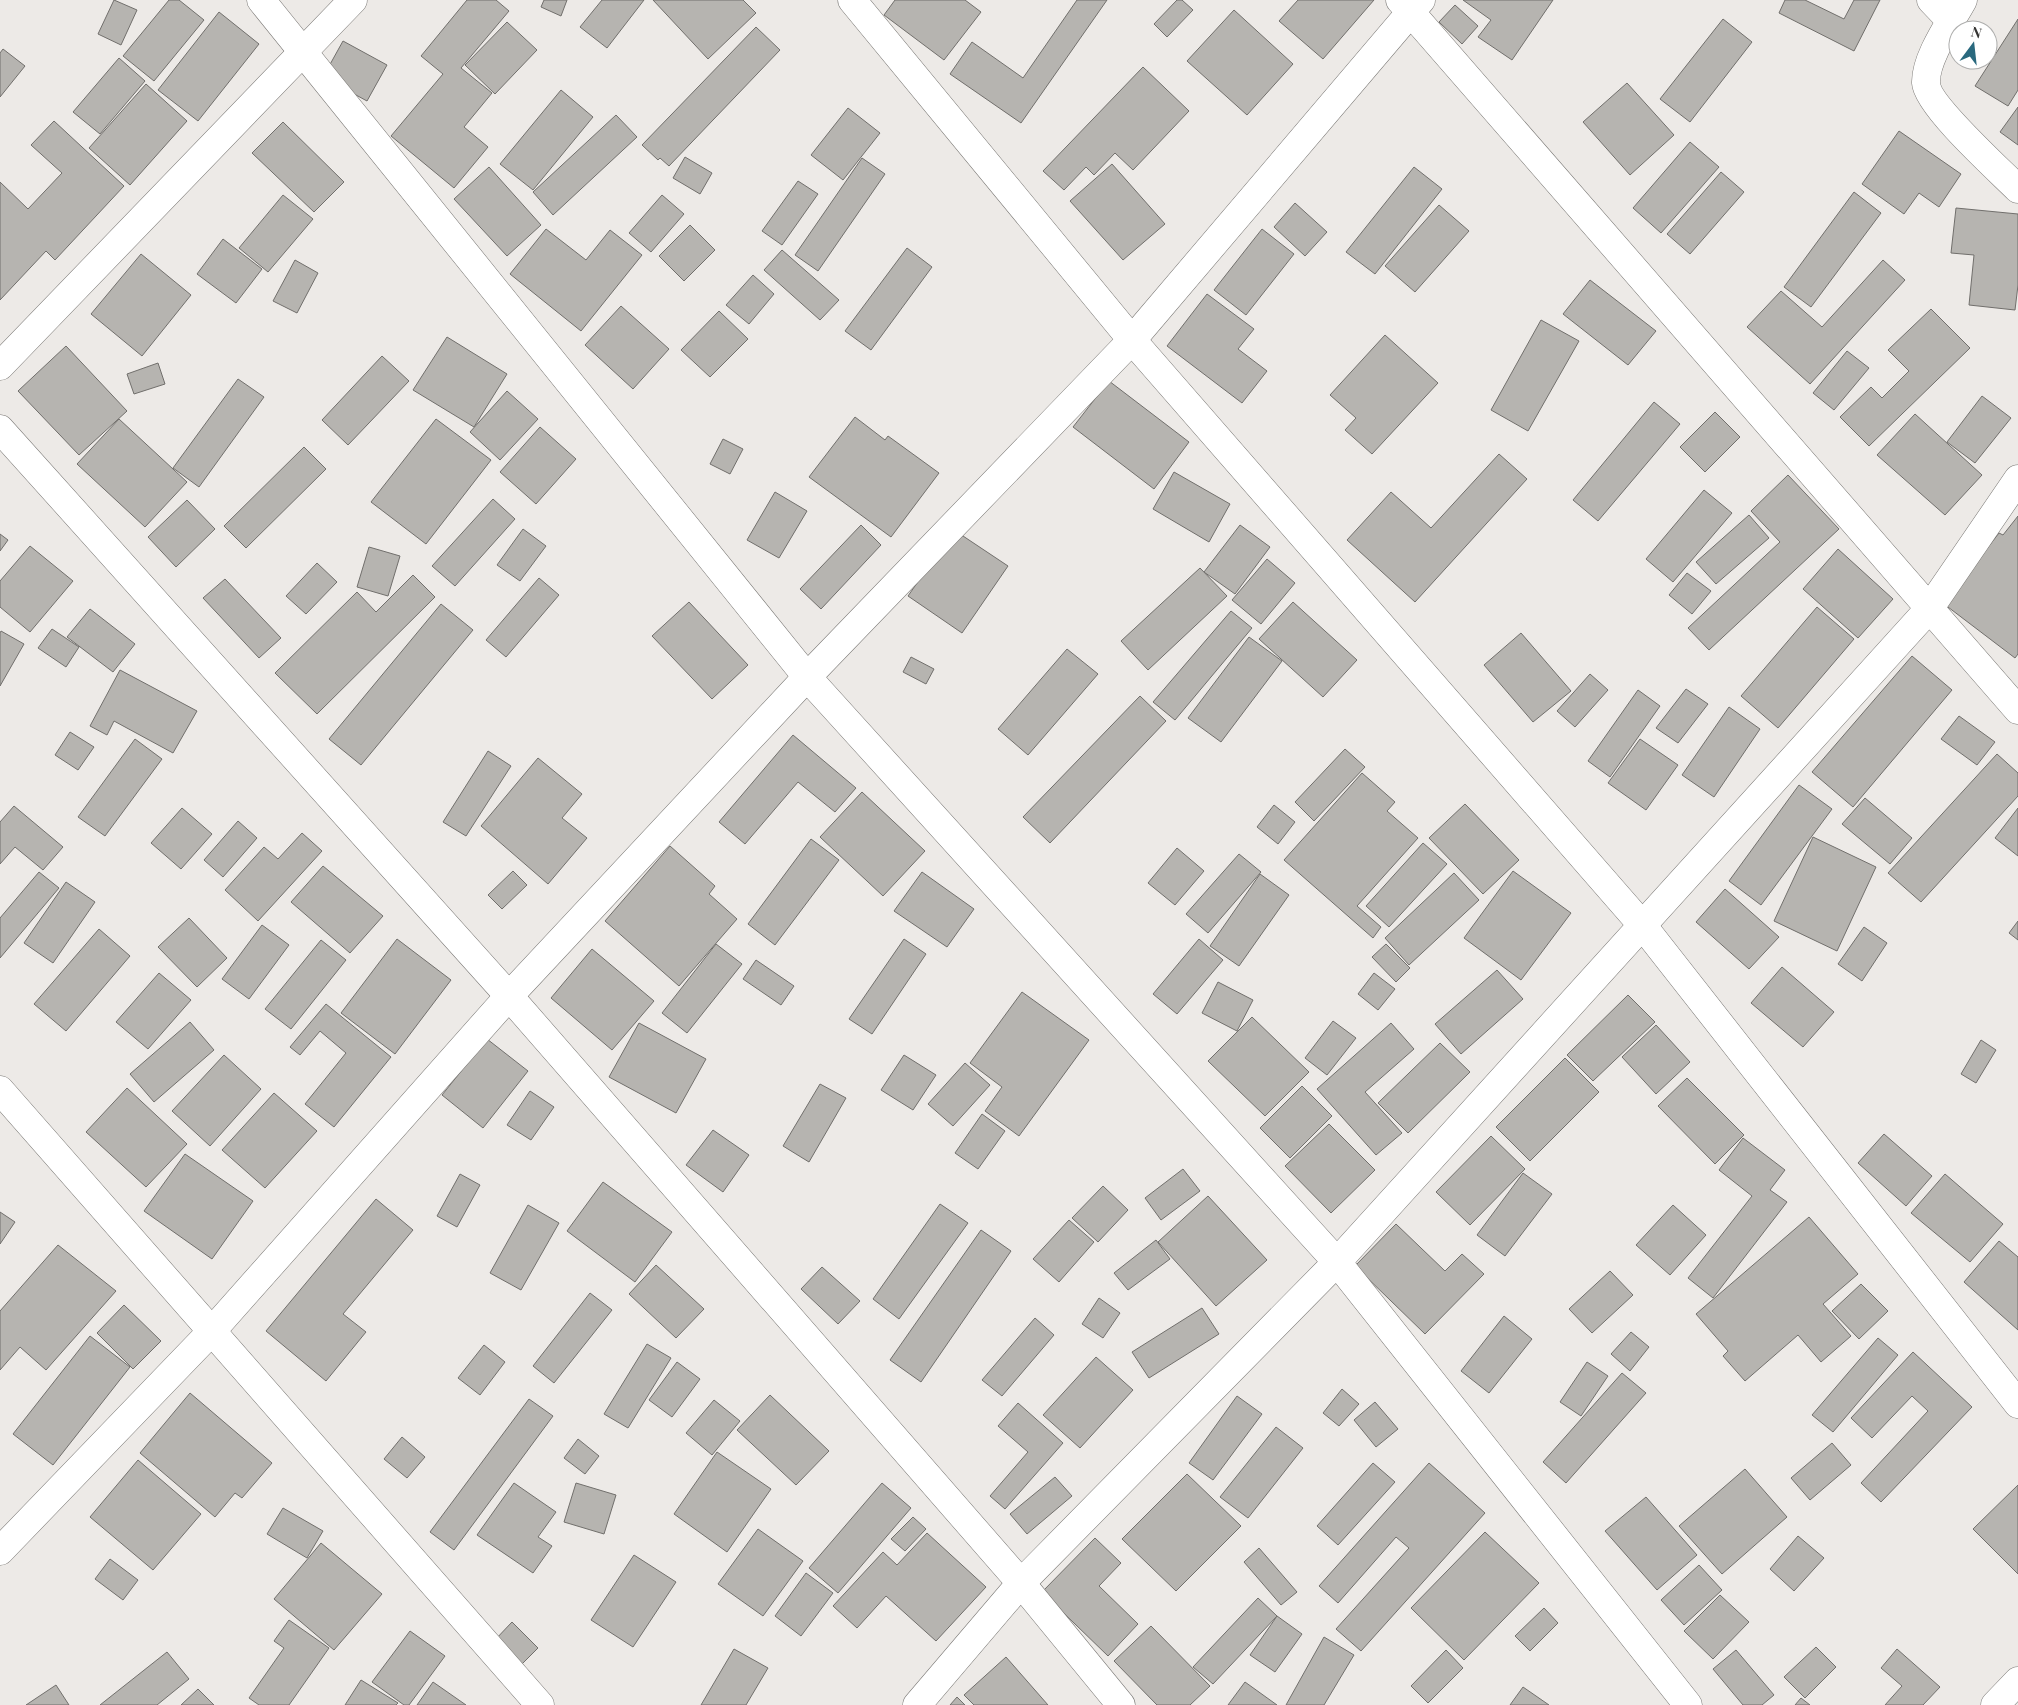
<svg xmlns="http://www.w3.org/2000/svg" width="2018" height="1705" font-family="'Playfair Display',serif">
<rect width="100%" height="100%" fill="#edeae7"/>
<!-- building -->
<g fill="#b6b4b0" stroke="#716f6c">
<polygon points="114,0 137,10 121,45 98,34"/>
<polygon points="169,0 179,0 204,20 154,81 123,56"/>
<polygon points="467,0 496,0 509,11 461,68 492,93 464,127 488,147 454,188 391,136 443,74 421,56"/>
<polygon points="544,0 567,0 561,16 541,7"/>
<polygon points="602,0 644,0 607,48 580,27"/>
<polygon points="653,0 743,0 756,13 708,59"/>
<polygon points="895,0 965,0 981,12 944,60 884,15"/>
<polygon points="1077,0 1107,0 1021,123 950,74 972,42 1023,78"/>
<polygon points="1177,0 1182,0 1193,10 1167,37 1154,24"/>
<polygon points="1298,0 1374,0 1323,59 1279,21"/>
<polygon points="1463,0 1553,0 1512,60 1478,37 1491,20"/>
<polygon points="1785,0 1805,0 1844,19 1854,0 1880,0 1854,51 1779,13"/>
<polygon points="1455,5 1478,26 1462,44 1439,22"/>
<polygon points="1234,10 1293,64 1247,115 1187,61"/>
<polygon points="219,12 259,44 198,121 158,90"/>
<polygon points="1723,19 1752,42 1690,122 1660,99"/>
<polygon points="2018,19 2018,90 2008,106 1975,86"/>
<polygon points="507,22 537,50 495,94 465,65"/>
<polygon points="756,27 780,50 669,166 660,158 658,160 642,145"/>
<polygon points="343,41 387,65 367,101 323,77"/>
<polygon points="3,49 25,66 0,97 0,53"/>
<polygon points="119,58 145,81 100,134 73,112"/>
<polygon points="1143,67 1189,111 1133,170 1115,153 1094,175 1086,167 1064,190 1043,171"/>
<polygon points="1627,83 1674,135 1630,175 1583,122"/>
<polygon points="146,84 187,121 130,185 89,148"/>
<polygon points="561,90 593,117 533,190 500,164"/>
<polygon points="2018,107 2018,145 2000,132"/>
<polygon points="848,108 880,133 843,180 811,155"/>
<polygon points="616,115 637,137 553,215 533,192"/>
<polygon points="54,121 124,186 55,260 46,251 0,300 0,182 28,209 62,173 31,145"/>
<polygon points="283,122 344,182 314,212 252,153"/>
<polygon points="1899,131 1961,174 1939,207 1919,193 1904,214 1862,184"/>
<polygon points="1690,142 1719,167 1661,233 1633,208"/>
<polygon points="685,157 712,173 700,194 673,178"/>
<polygon points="862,158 885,174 818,271 795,255"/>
<polygon points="1112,164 1165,224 1123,260 1070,201"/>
<polygon points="489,167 541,225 507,256 454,199"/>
<polygon points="1414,167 1442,189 1375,274 1346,252"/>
<polygon points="1721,172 1744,192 1690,254 1667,234"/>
<polygon points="798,181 818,194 782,245 762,231"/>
<polygon points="1854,192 1881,213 1811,307 1784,287"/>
<polygon points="283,195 313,219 268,272 239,248"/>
<polygon points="662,195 684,214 651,252 629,233"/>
<polygon points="1295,203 1327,232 1305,256 1274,227"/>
<polygon points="1439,205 1469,231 1415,292 1385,266"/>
<polygon points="1956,208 2018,214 2018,285 2015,310 1969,305 1974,255 1951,253"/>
<polygon points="690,225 715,250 684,281 659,256"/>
<polygon points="546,229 586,260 610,230 642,255 581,331 510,274"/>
<polygon points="1262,229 1294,254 1246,315 1214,290"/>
<polygon points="223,239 262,269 236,303 197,274"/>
<polygon points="907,248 932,267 871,350 845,331"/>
<polygon points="782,250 839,300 820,320 764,270"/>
<polygon points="141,254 191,295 142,356 91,314"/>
<polygon points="295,260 318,273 297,313 273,301"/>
<polygon points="1883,260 1905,280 1810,384 1747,327 1781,291 1822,327"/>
<polygon points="753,275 774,294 749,324 726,305"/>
<polygon points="1590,280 1656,331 1628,365 1563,314"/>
<polygon points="1207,294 1254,329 1238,349 1267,371 1242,403 1167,346"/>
<polygon points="621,306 669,349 633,389 585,345"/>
<polygon points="1931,309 1970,348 1869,446 1840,417 1871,387 1882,398 1909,371 1888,350"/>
<polygon points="719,311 748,339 710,377 681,350"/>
<polygon points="1541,320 1579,341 1528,431 1491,410"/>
<polygon points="1385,335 1438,383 1372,454 1345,430 1356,418 1330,395"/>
<polygon points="447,337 507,374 474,427 413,390"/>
<polygon points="66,346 127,411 79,455 18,391"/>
<polygon points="1847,351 1869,368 1834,410 1813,393"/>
<polygon points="382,356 409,381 348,445 322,420"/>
<polygon points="158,363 165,384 134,394 127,374"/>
<polygon points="238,379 264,397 199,487 173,468"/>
<polygon points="1109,381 1189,442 1154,489 1073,427"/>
<polygon points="507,391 538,419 500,460 470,432"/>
<polygon points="1982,396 2011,418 1975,463 1947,442"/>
<polygon points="1654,402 1680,424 1598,521 1573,500"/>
<polygon points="1715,412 1740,437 1705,472 1680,447"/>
<polygon points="1915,414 1982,475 1945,515 1877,455"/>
<polygon points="855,417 885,440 888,436 939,473 891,537 809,477"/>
<polygon points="119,419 187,482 145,527 77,464"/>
<polygon points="436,419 491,460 426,544 371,502"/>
<polygon points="540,427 576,459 536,504 500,472"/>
<polygon points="723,439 743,449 730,474 710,464"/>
<polygon points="304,447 326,469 246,548 224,526"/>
<polygon points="1499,454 1527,479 1415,602 1347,540 1391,492 1431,528"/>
<polygon points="1174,472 1230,504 1209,542 1153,509"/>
<polygon points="1788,475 1839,529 1709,650 1688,628 1780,542 1751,511"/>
<polygon points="1704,490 1732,513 1673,582 1646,559"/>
<polygon points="775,492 807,511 779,558 747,540"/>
<polygon points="493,499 515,519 455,586 432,566"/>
<polygon points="187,500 215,529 176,567 148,537"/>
<polygon points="1749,515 1769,538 1716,584 1696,562"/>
<polygon points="2018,516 2018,654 2015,658 1944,604 1999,533 2003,535"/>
<polygon points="861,525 881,545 821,609 800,589"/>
<polygon points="1240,525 1270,547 1235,594 1204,572"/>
<polygon points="523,529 546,546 520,581 497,565"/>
<polygon points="954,530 1008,566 962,633 908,596"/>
<polygon points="0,534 8,540 0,551"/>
<polygon points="30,546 73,581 30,632 0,607 0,581"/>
<polygon points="369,547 400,556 388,596 357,587"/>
<polygon points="1838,549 1893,599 1858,638 1803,589"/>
<polygon points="1267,559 1295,583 1261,624 1232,600"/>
<polygon points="317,563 337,582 306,614 286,596"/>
<polygon points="1200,568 1227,596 1148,670 1121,641"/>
<polygon points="1687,573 1711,591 1692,614 1669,595"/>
<polygon points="413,575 435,597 317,714 275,673 357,592 376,612"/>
<polygon points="539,578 559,595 506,657 486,640"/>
<polygon points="225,579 281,638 259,658 203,598"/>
<polygon points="689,602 748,665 712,699 652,636"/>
<polygon points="1293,602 1357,660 1323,697 1259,639"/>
<polygon points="441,604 473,630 361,765 329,739"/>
<polygon points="1817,607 1854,639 1778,728 1741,696"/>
<polygon points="90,609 135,644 113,672 67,637"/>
<polygon points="1231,611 1252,628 1175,720 1153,702"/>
<polygon points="52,629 79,647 66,667 38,648"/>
<polygon points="1,631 24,644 0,686 0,633"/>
<polygon points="1521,633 1571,691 1533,722 1484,665"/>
<polygon points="1249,637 1282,661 1221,742 1188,718"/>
<polygon points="1067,649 1098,674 1028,755 998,729"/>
<polygon points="1912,656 1952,690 1853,807 1812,772"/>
<polygon points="911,657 934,669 926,684 903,672"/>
<polygon points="120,670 197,711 173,753 114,721 107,735 90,726"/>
<polygon points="1590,674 1608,690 1575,727 1557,711"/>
<polygon points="1686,689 1708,704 1678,743 1656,728"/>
<polygon points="1638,690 1660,706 1610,777 1588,761"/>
<polygon points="1140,696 1166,721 1050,843 1023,817"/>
<polygon points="1729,707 1760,729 1714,797 1682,775"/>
<polygon points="1959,716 1995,742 1977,765 1941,739"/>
<polygon points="70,732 94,747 78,770 55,755"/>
<polygon points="793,735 856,788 835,812 798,782 745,844 719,822"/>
<polygon points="135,739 162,759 105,836 78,817"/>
<polygon points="1640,739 1678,765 1646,810 1608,783"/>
<polygon points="1345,749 1365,767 1314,821 1295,802"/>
<polygon points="488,751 511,766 466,836 443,822"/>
<polygon points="1997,754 2018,773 2018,796 1921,902 1888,873"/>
<polygon points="538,758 582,794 562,818 587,838 548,884 481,826"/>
<polygon points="1362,773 1395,802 1387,811 1418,838 1357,906 1381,927 1373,938 1284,860"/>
<polygon points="1799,785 1832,809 1761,905 1729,881"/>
<polygon points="862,792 925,851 883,896 820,837"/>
<polygon points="1865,798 1912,838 1890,864 1842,824"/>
<polygon points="1465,804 1519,860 1483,894 1429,838"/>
<polygon points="1274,805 1295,822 1278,844 1257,827"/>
<polygon points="14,806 63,847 43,870 15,847 0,864 0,822"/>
<polygon points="182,808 212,834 181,869 151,843"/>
<polygon points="2018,808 2018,856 1995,838"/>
<polygon points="238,821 257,838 223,877 204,860"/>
<polygon points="302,833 322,851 258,921 225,890 264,847 278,859"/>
<polygon points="1813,837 1876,867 1837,951 1774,921"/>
<polygon points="811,839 839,860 775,945 748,924"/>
<polygon points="1423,843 1447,864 1389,927 1366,906"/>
<polygon points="670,846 715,886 709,894 737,919 679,986 605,921"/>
<polygon points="1177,848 1204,871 1175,905 1148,883"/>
<polygon points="1239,854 1261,872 1208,933 1186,914"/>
<polygon points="323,866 383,916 350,953 291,902"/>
<polygon points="513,871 527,885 502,909 488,895"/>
<polygon points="1513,871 1571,913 1521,980 1464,938"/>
<polygon points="39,872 59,888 0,958 0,918"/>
<polygon points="922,872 974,909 947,947 894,911"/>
<polygon points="1454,873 1479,900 1409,965 1385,938"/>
<polygon points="1260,874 1289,895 1239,966 1210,946"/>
<polygon points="66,882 95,902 53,963 24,943"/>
<polygon points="1725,889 1779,937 1749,969 1696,922"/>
<polygon points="189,918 227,958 197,987 158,947"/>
<polygon points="2018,921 2018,940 2009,933"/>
<polygon points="262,925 289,945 249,999 222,979"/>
<polygon points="1864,927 1887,943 1862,981 1838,964"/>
<polygon points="99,929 130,956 66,1031 34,1004"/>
<polygon points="397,939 451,980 395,1054 341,1013"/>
<polygon points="904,939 926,954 872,1034 849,1019"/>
<polygon points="1199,939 1223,960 1177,1014 1153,994"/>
<polygon points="321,940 346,960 291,1029 265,1009"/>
<polygon points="716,944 742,964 687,1033 662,1013"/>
<polygon points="1386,944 1410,968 1396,982 1372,957"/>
<polygon points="592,949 654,1001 612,1050 551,998"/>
<polygon points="756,960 794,986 781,1005 743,979"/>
<polygon points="1782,967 1834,1012 1803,1047 1751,1003"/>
<polygon points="1497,970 1523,999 1461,1054 1435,1024"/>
<polygon points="159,973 191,1000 148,1049 116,1022"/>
<polygon points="1374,973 1395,989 1378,1010 1358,994"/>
<polygon points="1218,982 1253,1000 1237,1031 1202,1013"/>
<polygon points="1022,992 1089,1040 1019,1136 985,1111 1002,1087 970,1063"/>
<polygon points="1628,995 1655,1022 1593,1081 1567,1055"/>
<polygon points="326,1004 391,1057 334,1127 305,1104 346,1053 320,1031 300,1055 290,1047"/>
<polygon points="1252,1017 1309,1072 1265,1116 1208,1061"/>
<polygon points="1333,1021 1356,1038 1327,1075 1305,1058"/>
<polygon points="190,1022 214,1050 154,1102 130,1074"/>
<polygon points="639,1023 706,1059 676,1113 609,1077"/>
<polygon points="1391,1023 1414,1049 1365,1092 1402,1133 1376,1155 1317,1089"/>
<polygon points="1656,1025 1690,1062 1656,1094 1622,1057"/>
<polygon points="487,1039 528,1071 483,1128 442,1095"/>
<polygon points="1981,1040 1996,1050 1976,1083 1961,1074"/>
<polygon points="1440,1043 1470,1072 1408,1133 1378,1103"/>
<polygon points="224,1055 261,1089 210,1146 172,1111"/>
<polygon points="904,1055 936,1075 913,1110 881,1090"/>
<polygon points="1565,1058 1599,1092 1530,1161 1496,1127"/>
<polygon points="965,1063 990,1085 953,1126 928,1104"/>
<polygon points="1687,1078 1744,1135 1715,1164 1658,1106"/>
<polygon points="820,1084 846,1098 809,1162 783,1146"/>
<polygon points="1302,1086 1332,1116 1290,1158 1260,1128"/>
<polygon points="127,1088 187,1144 146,1187 86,1132"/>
<polygon points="530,1091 554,1107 531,1140 507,1125"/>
<polygon points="274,1093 317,1131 265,1188 222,1150"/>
<polygon points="982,1114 1005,1131 978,1169 955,1153"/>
<polygon points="1329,1124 1375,1170 1331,1213 1285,1166"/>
<polygon points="713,1130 749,1155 723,1192 686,1165"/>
<polygon points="1884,1134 1932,1176 1906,1206 1858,1163"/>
<polygon points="1491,1136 1525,1169 1470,1225 1436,1192"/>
<polygon points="1743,1138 1785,1170 1770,1190 1787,1202 1713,1298 1688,1278 1752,1196 1719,1170"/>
<polygon points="185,1154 253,1201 212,1259 144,1211"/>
<polygon points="1183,1169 1200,1191 1161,1220 1145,1198"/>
<polygon points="1523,1173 1552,1194 1505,1256 1477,1235"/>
<polygon points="460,1174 480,1185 457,1227 437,1216"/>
<polygon points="1945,1174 2003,1224 1970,1262 1911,1213"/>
<polygon points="603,1182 672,1232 635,1282 567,1231"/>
<polygon points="1103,1186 1128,1210 1098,1242 1072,1218"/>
<polygon points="1208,1196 1267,1260 1216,1306 1158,1242"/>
<polygon points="376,1199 413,1230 343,1314 366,1332 326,1381 266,1331"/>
<polygon points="940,1204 968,1223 899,1319 873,1299"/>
<polygon points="528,1205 559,1223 521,1290 490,1273"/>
<polygon points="1673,1205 1706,1235 1670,1275 1636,1245"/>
<polygon points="0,1212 15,1222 0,1244"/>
<polygon points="1809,1217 1858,1274 1823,1304 1851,1336 1821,1362 1798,1335 1745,1381 1723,1356 1728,1351 1696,1314"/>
<polygon points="1069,1220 1094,1242 1059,1282 1033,1259"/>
<polygon points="1396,1224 1445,1271 1462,1254 1484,1274 1425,1334 1355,1266"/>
<polygon points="981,1230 1011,1251 921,1382 890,1360"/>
<polygon points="1156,1240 1170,1259 1128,1290 1114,1273"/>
<polygon points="1999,1241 2018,1257 2018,1330 1964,1282"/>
<polygon points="58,1245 116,1291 46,1370 20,1347 0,1370 0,1311"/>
<polygon points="656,1265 704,1309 676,1338 629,1294"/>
<polygon points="822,1267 860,1301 838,1324 801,1289"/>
<polygon points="1610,1271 1633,1295 1592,1333 1569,1309"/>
<polygon points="1861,1284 1888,1311 1859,1339 1832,1311"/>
<polygon points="590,1293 612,1310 554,1383 533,1366"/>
<polygon points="1099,1298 1120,1313 1103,1338 1082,1324"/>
<polygon points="124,1305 161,1341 133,1369 97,1333"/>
<polygon points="1202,1308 1219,1334 1149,1378 1132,1352"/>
<polygon points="1504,1316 1532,1339 1489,1393 1461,1371"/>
<polygon points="1035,1318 1054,1335 1002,1396 982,1380"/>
<polygon points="1631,1332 1649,1347 1630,1371 1611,1354"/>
<polygon points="90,1336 130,1367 53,1465 13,1434"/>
<polygon points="1878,1338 1898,1355 1833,1432 1812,1415"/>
<polygon points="647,1344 671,1358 628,1428 604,1414"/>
<polygon points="484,1345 505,1362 480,1395 458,1378"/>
<polygon points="1913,1352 1972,1407 1881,1502 1861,1483 1928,1411 1912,1396 1872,1438 1851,1418"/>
<polygon points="1096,1357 1133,1390 1080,1448 1043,1415"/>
<polygon points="677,1362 700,1379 672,1417 649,1400"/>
<polygon points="1587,1362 1608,1376 1581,1416 1560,1402"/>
<polygon points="1622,1373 1646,1393 1566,1483 1543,1462"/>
<polygon points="1342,1389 1359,1404 1339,1426 1323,1413"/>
<polygon points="190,1393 272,1463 242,1498 235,1493 215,1517 140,1453"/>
<polygon points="770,1395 829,1451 796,1485 737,1430"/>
<polygon points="1237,1396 1262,1414 1213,1480 1189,1463"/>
<polygon points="529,1399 553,1416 454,1550 430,1532"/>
<polygon points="714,1400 740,1421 712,1455 686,1433"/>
<polygon points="1375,1402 1398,1429 1376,1447 1354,1420"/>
<polygon points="1018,1403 1063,1443 1005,1509 990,1496 1028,1452 998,1426"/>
<polygon points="1276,1427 1303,1448 1248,1518 1220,1497"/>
<polygon points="402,1437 425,1457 407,1478 384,1459"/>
<polygon points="578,1439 599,1456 585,1474 564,1458"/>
<polygon points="1832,1443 1851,1465 1810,1500 1791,1478"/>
<polygon points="717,1452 771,1489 727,1552 674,1514"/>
<polygon points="138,1460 201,1514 153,1570 90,1517"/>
<polygon points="1373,1463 1395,1482 1338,1545 1317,1526"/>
<polygon points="1429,1463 1485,1513 1361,1651 1336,1629 1409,1548 1396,1537 1338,1603 1319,1586"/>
<polygon points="1745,1469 1787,1517 1722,1574 1679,1526"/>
<polygon points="1187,1474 1241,1526 1176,1591 1122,1539"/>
<polygon points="1055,1477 1072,1496 1027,1534 1010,1514"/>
<polygon points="514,1483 556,1512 538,1537 552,1546 533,1573 477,1535"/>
<polygon points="576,1483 616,1495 604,1534 564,1522"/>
<polygon points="882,1483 911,1508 838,1593 809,1568"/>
<polygon points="2018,1485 2018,1574 1973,1529"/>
<polygon points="1646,1497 1697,1555 1657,1590 1605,1531"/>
<polygon points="283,1508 323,1531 307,1558 267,1534"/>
<polygon points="913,1517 926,1529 905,1551 891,1539"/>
<polygon points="758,1529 803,1561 763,1616 718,1584"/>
<polygon points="1485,1532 1539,1583 1464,1660 1411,1608"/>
<polygon points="927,1533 986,1587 936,1641 886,1596 857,1628 833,1606 883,1552 897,1565"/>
<polygon points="1798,1536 1824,1558 1794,1591 1770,1569"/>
<polygon points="1095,1538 1121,1563 1099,1586 1138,1624 1108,1656 1042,1592"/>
<polygon points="321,1543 382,1594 334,1650 274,1599"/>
<polygon points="1259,1548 1297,1592 1281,1605 1244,1562"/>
<polygon points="634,1555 676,1582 633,1647 591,1620"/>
<polygon points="110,1559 138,1580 123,1600 95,1579"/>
<polygon points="1699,1565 1722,1590 1684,1625 1661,1600"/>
<polygon points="806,1573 833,1593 801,1636 775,1616"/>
<polygon points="1720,1595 1749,1622 1713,1659 1684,1631"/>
<polygon points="1258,1598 1277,1616 1213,1684 1193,1667"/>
<polygon points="1544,1608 1558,1623 1530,1651 1515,1636"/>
<polygon points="1277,1616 1302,1634 1275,1672 1250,1655"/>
<polygon points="289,1620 329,1648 289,1705 259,1705 249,1698 284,1648 274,1641"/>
<polygon points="512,1622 538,1648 520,1666 494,1641"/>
<polygon points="1151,1626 1210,1686 1190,1705 1157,1705 1114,1661"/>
<polygon points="410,1631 445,1656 409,1705 404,1705 372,1682"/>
<polygon points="1324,1637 1354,1655 1324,1705 1286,1705"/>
<polygon points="1816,1647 1836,1667 1805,1698 1784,1677"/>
<polygon points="734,1649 768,1668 746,1705 701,1705"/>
<polygon points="1897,1649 1940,1687 1923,1705 1885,1705 1902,1686 1881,1668"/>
<polygon points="1446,1650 1463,1668 1428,1703 1411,1686"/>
<polygon points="1736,1650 1774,1695 1762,1705 1743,1705 1713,1669"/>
<polygon points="167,1652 189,1679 157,1705 100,1705"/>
<polygon points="1006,1657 1048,1705 974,1705 964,1695"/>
<polygon points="361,1680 398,1703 396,1705 345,1705"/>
<polygon points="433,1682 466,1705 417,1705"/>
<polygon points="1245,1682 1277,1705 1228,1705"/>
<polygon points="56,1685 69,1705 26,1705"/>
<polygon points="1523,1687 1549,1705 1510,1705"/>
<polygon points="198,1689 214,1705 181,1705"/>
<polygon points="957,1697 965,1705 950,1705"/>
<polygon points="1801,1698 1810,1705 1795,1705"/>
</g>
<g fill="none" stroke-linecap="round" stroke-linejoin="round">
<defs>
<g id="street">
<polyline points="261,0 807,677 1337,1262 1688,1705"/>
<polyline points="852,0 1132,340 1643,926 2018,1404"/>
<polyline points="1400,0 2018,710"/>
<polyline points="1931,0 1951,21"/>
<path d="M 1963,0 C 1951,22 1925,58 1926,83 C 1927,105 2000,171 2018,189"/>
<polyline points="0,366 353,0"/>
<polyline points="0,429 509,996 1021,1583 1121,1705"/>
<polyline points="0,1090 540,1705"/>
<polyline points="0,1551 211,1332 509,996 807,677 1132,340 1421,0"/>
<polyline points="917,1705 1021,1583 1337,1262 1929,609 2018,479"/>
<polyline points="1995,1705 2018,1681"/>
</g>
</defs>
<!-- street casing -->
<use href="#street" stroke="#7a7875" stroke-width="29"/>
<!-- street -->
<use href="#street" stroke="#fff" stroke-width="28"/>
</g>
<!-- north arrow -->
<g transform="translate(1973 45) rotate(15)"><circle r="24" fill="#ffffff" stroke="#aeaead"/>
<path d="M0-4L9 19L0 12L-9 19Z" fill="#2a697e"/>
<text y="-8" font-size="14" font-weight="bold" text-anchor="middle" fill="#353432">N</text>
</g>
</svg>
